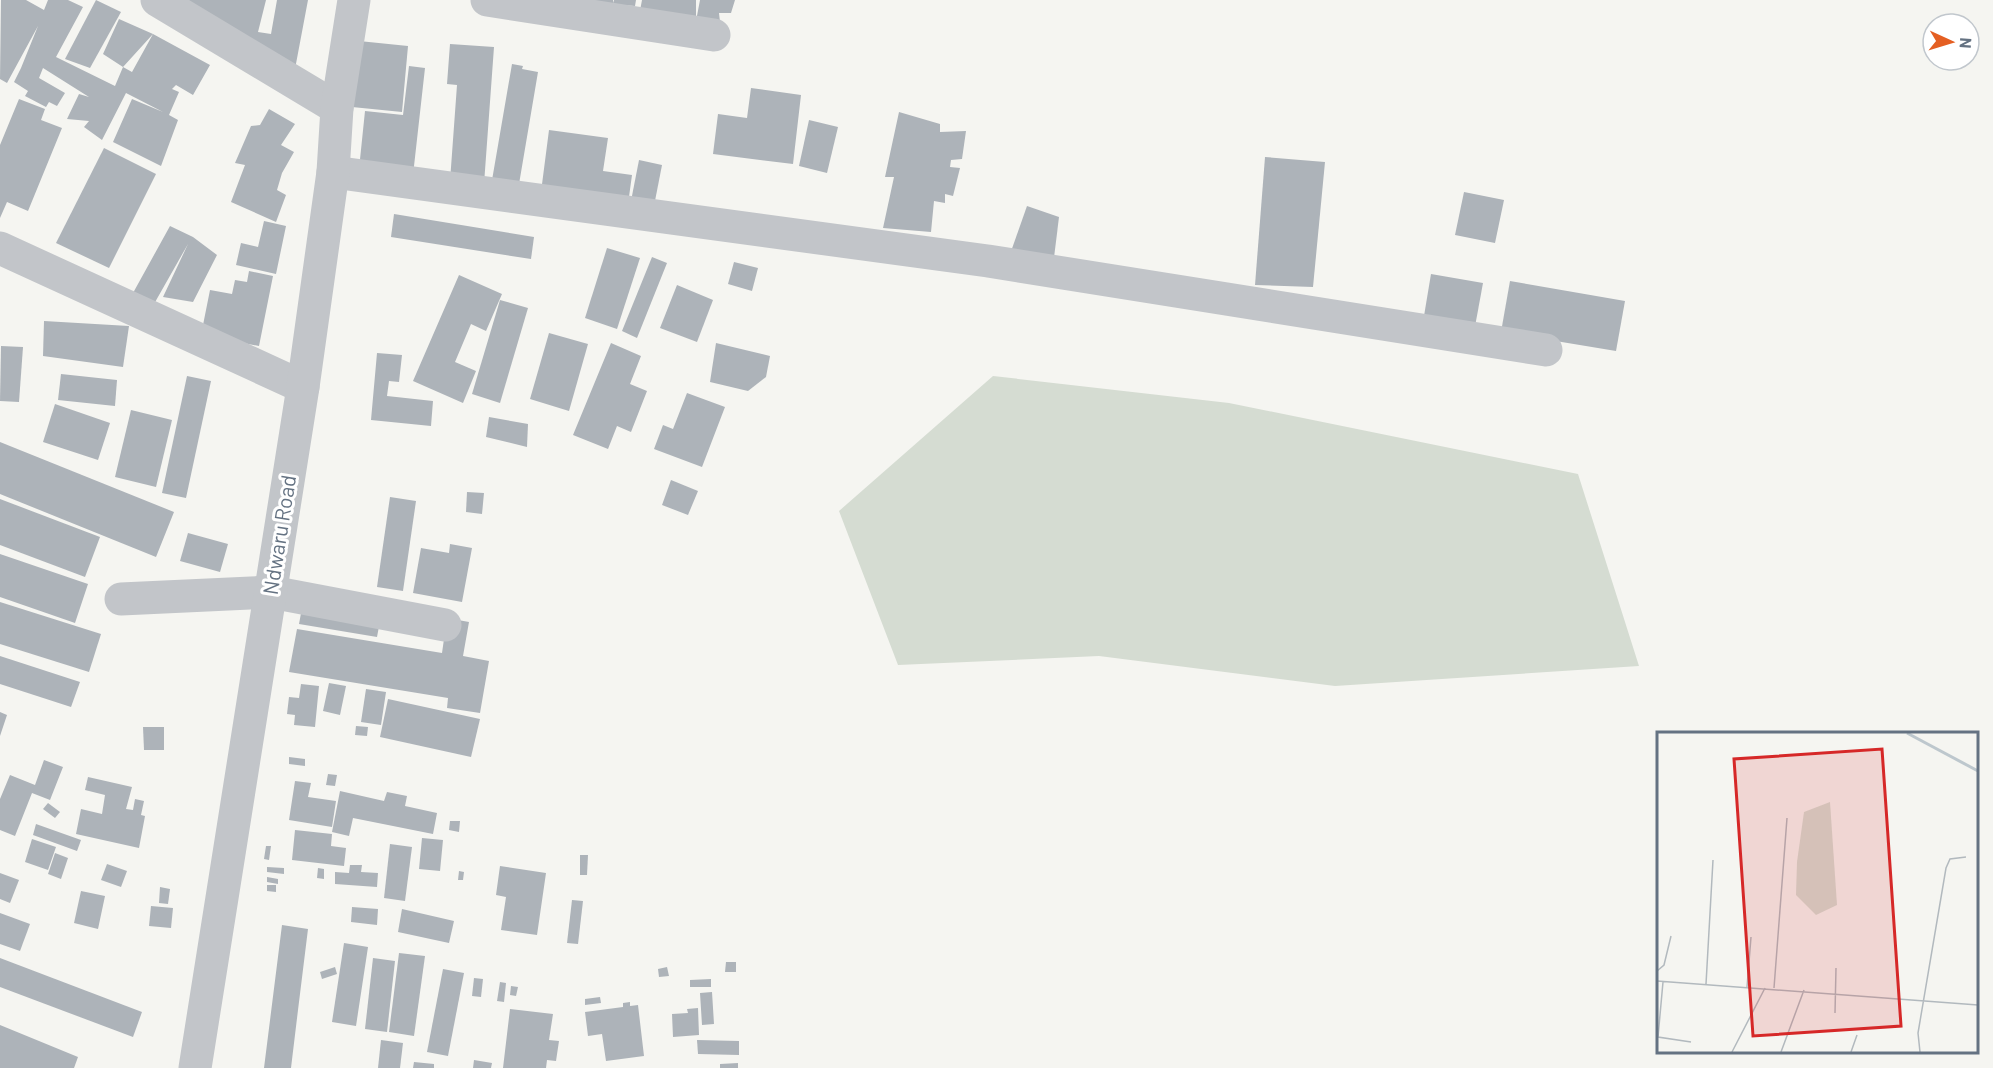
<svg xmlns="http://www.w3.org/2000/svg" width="1993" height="1068" font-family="Barlow,sans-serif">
<rect width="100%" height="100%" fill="#f5f5f1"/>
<!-- green -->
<polygon fill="#d5dcd2" points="993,376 1229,403 1578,474 1639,666 1335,686 1099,656 898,665 839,511"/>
<!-- building -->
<g fill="#adb3b9" fill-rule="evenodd">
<path d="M 1,0 L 26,0 L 44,10 L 48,0 L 68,0 L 83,7 L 56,57 L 115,86 L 123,67 L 103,54 L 119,19 L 153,34 L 210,65 L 193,95 L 176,85 L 172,89 L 179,92 L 169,115 L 178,120 L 161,166 L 113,142 L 132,99 L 163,112 L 126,93 L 102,140 L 84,127 L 89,121 L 67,119 L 79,94 L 89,97 L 43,68 L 39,78 L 65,93 L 57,106 L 49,102 L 46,107 L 25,96 L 28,91 L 14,82 L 21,68 L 38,26 L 7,83 L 0,79 ZM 153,34 L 132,72 L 123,67 Z"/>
<polygon points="96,0 121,12 90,68 65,59"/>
<polygon points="185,0 266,0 258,32 271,34 277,0 308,0 295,69"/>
<polygon points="548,0 613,0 613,3 614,0 636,0 635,6"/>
<polygon points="642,0 696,0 696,21 639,16"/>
<polygon points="700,0 735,0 731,13 719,13 720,22 696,21"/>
<polygon points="359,41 408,46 402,112 352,107"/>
<polygon points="450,44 494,47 484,184 450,181 457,85 447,84"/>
<polygon points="512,64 523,66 522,69 538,72 518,190 491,186"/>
<polygon points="409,66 425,68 413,175 359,169 365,111 403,115"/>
<polygon points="751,88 801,95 793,164 713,154 718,114 747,118"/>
<polygon points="19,99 45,109 41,120 62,128 28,211 7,202 0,218 0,145"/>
<polygon points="269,109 295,124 281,145 294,152 282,173 277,190 286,195 276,222 231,202 245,165 235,163 251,126 260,125"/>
<polygon points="899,112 940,124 940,132 966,131 962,159 951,160 950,167 960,168 953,196 945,194 945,203 934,201 931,232 883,228 894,177 885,177"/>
<polygon points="809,120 838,127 827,173 799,166"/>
<polygon points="549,130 608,138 603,171 632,175 628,204 541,192"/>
<polygon points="104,148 156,174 109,268 56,243"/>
<polygon points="1265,157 1325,162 1313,287 1255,285"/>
<polygon points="639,160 662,165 654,206 631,201"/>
<polygon points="1464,192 1504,200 1495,243 1455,235"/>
<polygon points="1027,206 1059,217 1053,266 1008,260"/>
<polygon points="394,214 534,237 531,259 391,237"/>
<polygon points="264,221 286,226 276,274 236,265 241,243 258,247"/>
<polygon points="170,226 193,237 217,255 193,302 163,297 188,244 154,304 133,293"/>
<polygon points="607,248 640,258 617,329 585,318"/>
<polygon points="652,257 667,263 637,338 622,331"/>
<polygon points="734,262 758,268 752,291 728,284"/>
<polygon points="249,271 273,276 259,346 201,335 210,290 232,294 235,280 247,282"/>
<polygon points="1431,274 1483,283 1474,332 1423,322"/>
<polygon points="459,275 502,294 486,331 471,324 455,362 476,371 463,403 413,381"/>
<polygon points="1510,281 1625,301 1616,351 1501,332"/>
<polygon points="677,285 713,300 697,342 660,328"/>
<polygon points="500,300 528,308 500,403 472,394"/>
<polygon points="44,321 129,326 123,367 43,356"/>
<polygon points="549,333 588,344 569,411 530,399"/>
<polygon points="611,343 641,356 630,384 647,391 631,432 617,426 608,449 573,435"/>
<polygon points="716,343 770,356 766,377 748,391 710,382"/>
<polygon points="1,346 23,347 19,402 0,401"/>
<polygon points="377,353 402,355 399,382 389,381 387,396 433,401 431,426 371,420"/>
<polygon points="61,374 117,380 115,406 58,400"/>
<polygon points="187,376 211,381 186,498 162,493"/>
<polygon points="687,393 725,407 702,467 654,449 663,425 673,429"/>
<polygon points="55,404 110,423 98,460 43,442"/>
<polygon points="131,410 172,420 156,487 115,477"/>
<polygon points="489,417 528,424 527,447 486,437"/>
<polygon points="0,442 174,512 156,557 0,494"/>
<polygon points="671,480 698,491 688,515 662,505"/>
<polygon points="467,492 484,493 482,514 466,512"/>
<polygon points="390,497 416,501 403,591 377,587"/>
<polygon points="0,499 100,537 85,577 0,545"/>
<polygon points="188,533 228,544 220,572 180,561"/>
<polygon points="450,544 472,548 462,602 413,593 421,548 449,553"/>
<polygon points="0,554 88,584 75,623 0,597"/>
<polygon points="0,602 101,634 89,672 0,644"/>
<polygon points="302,608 380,621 377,637 299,624"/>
<polygon points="447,618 469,622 463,656 489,661 480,713 447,708 448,698 289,672 297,629 442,653"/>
<polygon points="0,656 80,682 71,707 0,684"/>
<polygon points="329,683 346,686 340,715 323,711"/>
<polygon points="301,684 319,686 315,727 294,725 295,715 287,714 289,697 299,698"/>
<polygon points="366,689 386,692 381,725 361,722"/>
<polygon points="388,699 480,719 471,757 380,737"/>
<polygon points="0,712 7,715 0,736"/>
<polygon points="356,726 368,727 367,736 355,735"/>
<polygon points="143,727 164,727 164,750 144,750"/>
<polygon points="289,757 305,759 305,766 289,764"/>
<polygon points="44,760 63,767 50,800 32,793 15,836 0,830 0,799 10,775 35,785"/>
<polygon points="328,774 337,775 335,786 326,785"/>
<polygon points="88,777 132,787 126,809 133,810 135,799 144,801 141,815 145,816 139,848 76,834 81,809 102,814 105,795 85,790"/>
<polygon points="295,781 311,783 308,797 336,801 332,827 289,820"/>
<polygon points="340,791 384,801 387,792 407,796 405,806 437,813 433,834 353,818 349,836 332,832"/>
<polygon points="48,803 60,812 55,818 43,809"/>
<polygon points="450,821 460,821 459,832 449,830"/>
<polygon points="36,824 81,840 77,851 33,835"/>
<polygon points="295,830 332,834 331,846 346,848 344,866 292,860"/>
<polygon points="422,838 443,840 440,871 419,869"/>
<polygon points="32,839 56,847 48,870 25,862"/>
<polygon points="390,844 412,847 405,901 384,898"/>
<polygon points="266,846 271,846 269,860 264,859"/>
<polygon points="55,853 68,858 61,879 48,874"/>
<polygon points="580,855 588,855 587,875 580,875"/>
<polygon points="107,864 127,871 121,887 101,880"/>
<polygon points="350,865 362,865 361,872 378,873 377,887 335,884 335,872 349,873"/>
<polygon points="500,866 546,873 537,935 501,930 506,897 496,895"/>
<polygon points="267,867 284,868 284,874 267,872"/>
<polygon points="318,868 324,869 324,879 317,878"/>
<polygon points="459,871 464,872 463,880 458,880"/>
<polygon points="0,873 19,880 10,903 0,899"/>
<polygon points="267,877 278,879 278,884 267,882"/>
<polygon points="267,885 276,885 276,892 267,891"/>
<polygon points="160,887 170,889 168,904 159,903"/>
<polygon points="81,891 105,896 98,929 74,923"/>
<polygon points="572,900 583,901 578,944 567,943"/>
<polygon points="151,906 173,908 171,928 149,926"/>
<polygon points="352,907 378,909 377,925 351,922"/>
<polygon points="402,909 454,921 449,943 398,932"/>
<polygon points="0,913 30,924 20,951 0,944"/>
<polygon points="282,925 308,929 298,1010 291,1068 264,1068"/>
<polygon points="344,943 368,947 356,1026 332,1022"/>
<polygon points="399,953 425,956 414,1036 389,1032"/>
<polygon points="0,958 142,1012 133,1037 0,987"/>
<polygon points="373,958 395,961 387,1032 365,1029"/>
<polygon points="726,962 736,962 736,972 725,972"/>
<polygon points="335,967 337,974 322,979 320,972"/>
<polygon points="667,967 669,976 659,977 658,969"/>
<polygon points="443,969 464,973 448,1056 427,1052"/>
<polygon points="474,978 483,979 481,997 472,996"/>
<polygon points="711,979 711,987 690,987 690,980"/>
<polygon points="500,982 506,983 504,1002 497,1001"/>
<polygon points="511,986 518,987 516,996 510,995"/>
<polygon points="712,992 714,1024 702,1025 700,993"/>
<polygon points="600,997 601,1003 585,1005 585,999"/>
<polygon points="630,1002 630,1006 638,1005 644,1056 606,1061 602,1034 588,1036 585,1012 623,1007 623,1003"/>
<polygon points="698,1008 699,1035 673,1037 672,1014 688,1013 687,1009"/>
<polygon points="510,1009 553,1014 549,1040 559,1041 556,1061 547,1060 546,1068 503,1068"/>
<polygon points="0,1025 78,1057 74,1068 0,1068"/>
<polygon points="381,1040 403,1043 400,1068 378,1068"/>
<polygon points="697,1040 739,1041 739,1055 698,1054"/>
<polygon points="474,1060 492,1063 491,1068 473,1068"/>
<polygon points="414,1062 434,1064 434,1068 413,1068"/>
<polygon points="738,1063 738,1068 720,1068 720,1064"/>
</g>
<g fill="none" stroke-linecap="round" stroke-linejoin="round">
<!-- minor -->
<g stroke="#c2c5c9" stroke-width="33">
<polyline points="157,0 337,108"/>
<polyline points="487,0 714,35"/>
<polyline points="333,172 988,261 1546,350"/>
<polyline points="0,248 303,387"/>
<polyline points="121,599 271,592 445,625"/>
<polyline points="195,1068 303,387 333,172 337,108 354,0"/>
</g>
</g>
<g text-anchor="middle" stroke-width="6" stroke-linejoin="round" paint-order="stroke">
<!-- street labels -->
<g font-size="21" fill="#647282" stroke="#fff">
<text transform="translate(280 535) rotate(-81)" y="7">Ndwaru Road</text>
</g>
</g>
<!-- overview -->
<g transform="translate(1657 732)">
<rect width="321" height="321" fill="#f5f5f1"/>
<path d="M 173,70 L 180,173 L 159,183 L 139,163 L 140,130 L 147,80 Z" fill="#d5dcd2"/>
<path fill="none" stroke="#bdc7cd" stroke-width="3" d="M 250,1 L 321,39"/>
<path fill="none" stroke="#b2b9be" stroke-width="1.5" d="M 0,239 L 7,233 L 14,204M 0,249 L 321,273M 6,250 L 1,305 L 34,310M 49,252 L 56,128M 90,255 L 94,205M 117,256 L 130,86M 178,281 L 179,236M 75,320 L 108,256M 124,320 L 147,258M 194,320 L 200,303M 263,320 L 261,301 L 289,136 L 293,127 L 309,125"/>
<path fill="#d62828" fill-opacity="0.15" stroke="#d62828" stroke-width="3" d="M 225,17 L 244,294 L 96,304 L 77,27 Z"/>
<rect width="321" height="321" fill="none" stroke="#647282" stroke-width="3"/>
</g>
<!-- north arrow -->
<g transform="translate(1951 42) rotate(94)"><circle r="28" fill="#ffffff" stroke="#c1c7cd" stroke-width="1.5"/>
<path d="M0-4.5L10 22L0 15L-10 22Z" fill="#e45f22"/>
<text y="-9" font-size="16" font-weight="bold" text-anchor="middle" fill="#647282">N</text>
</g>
</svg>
